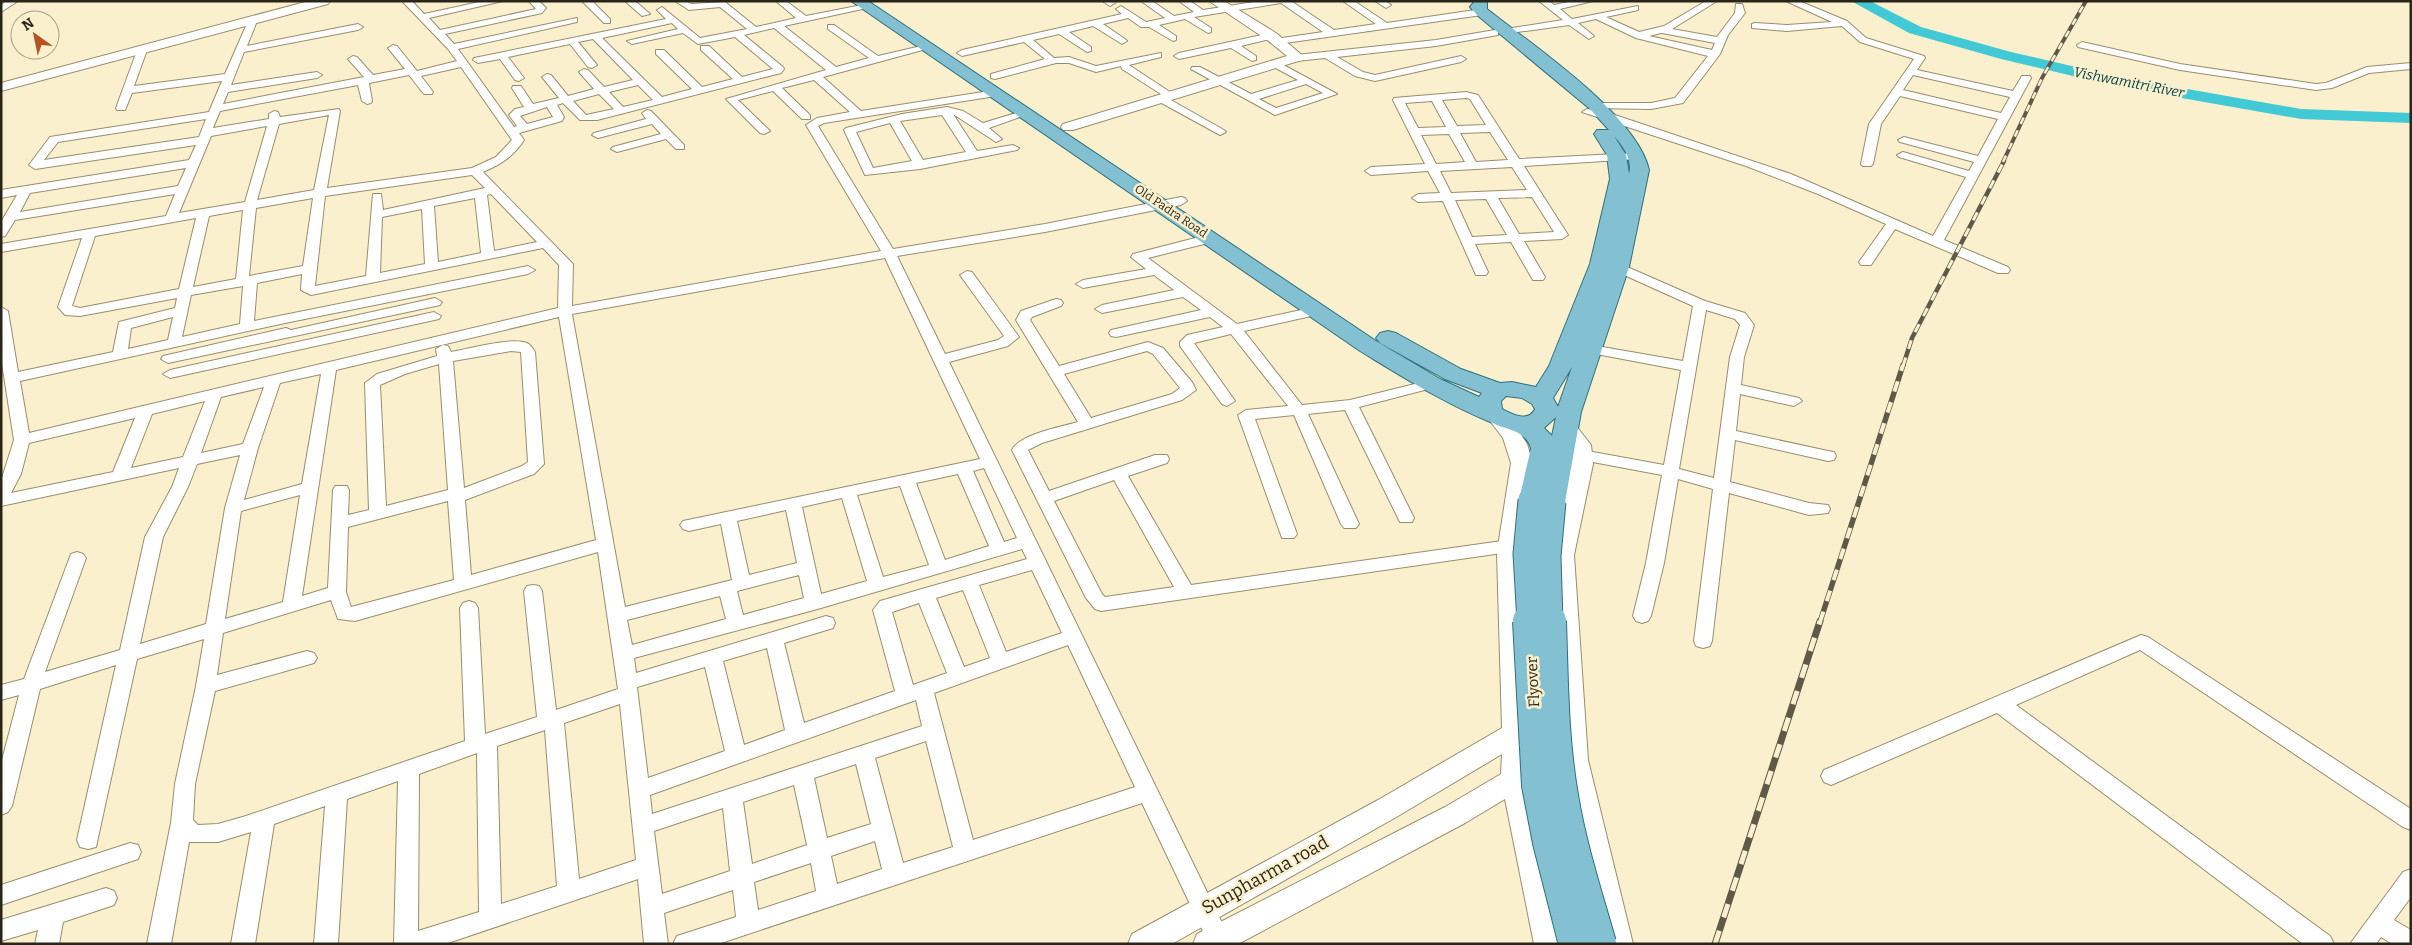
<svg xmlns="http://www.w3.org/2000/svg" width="2412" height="945" font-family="Bitter,serif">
<rect width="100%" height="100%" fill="#fbf0cd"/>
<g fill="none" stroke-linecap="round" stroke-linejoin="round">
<!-- river -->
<polygon fill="#41cad5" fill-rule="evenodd" points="1851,1 1870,1 1921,27 2011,52 2119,77 2301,109 2411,113 2411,123 2301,119 2119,87 2001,59 1909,33"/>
<defs>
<g id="minor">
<polygon points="7,1 18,1 1,12 1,5"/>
<path d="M 402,1 L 412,1 L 424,14 L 484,1 L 503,1 L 429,18 L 440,30 L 536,9 L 529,1 L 539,1 L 546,8 L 542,13 L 445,34 L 454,44 L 577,18 L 577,22 L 458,49 L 514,127 L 517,126 L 509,115 L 515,109 L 524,107 L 512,88 L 513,86 L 521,86 L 533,104 L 559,98 L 542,77 L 547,74 L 551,75 L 568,96 L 594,89 L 579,72 L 584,69 L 588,70 L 604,87 L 633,80 L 593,39 L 578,42 L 597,65 L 592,68 L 588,67 L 570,44 L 508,57 L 524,78 L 519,81 L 515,80 L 500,59 L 478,63 L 473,60 L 474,58 L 666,19 L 657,10 L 662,7 L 700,38 L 747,29 L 720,7 L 689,10 L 675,1 L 686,1 L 691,4 L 725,2 L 756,27 L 796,18 L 776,1 L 786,1 L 806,16 L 867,4 L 867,8 L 784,26 L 836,67 L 869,58 L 828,29 L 828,25 L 834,25 L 878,56 L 930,44 L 930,48 L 823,77 L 861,111 L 996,90 L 1001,93 L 996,96 L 824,123 L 818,126 L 893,249 L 1045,224 L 1181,197 L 1185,198 L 1187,201 L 1181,205 L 1045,232 L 897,256 L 945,354 L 998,340 L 1004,336 L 960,275 L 967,271 L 972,272 L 1019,337 L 1008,346 L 949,362 L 1226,931 L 1230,938 L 1227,944 L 1209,944 L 1142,803 L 718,944 L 673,944 L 677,936 L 736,917 L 733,890 L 664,913 L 668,944 L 644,944 L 638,879 L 445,944 L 394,944 L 398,781 L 347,799 L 338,944 L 314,944 L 325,806 L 274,824 L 255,944 L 231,944 L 251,832 L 218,842 L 189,842 L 171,944 L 147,944 L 171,823 L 175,784 L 196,686 L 204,639 L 137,659 L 96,847 L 88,849 L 80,847 L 77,840 L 116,665 L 40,689 L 12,806 L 8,812 L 1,815 L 1,764 L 19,695 L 1,700 L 1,685 L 24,679 L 71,554 L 77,552 L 83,554 L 86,558 L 45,672 L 120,650 L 145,537 L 172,487 L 179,468 L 1,506 L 1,481 L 14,440 L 1,357 L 1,307 L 8,311 L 18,372 L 113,352 L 119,322 L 175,308 L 177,298 L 80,316 L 65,315 L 58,307 L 82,238 L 1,252 L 1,244 L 166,216 L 175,194 L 15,220 L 5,236 L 1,237 L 1,222 L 17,195 L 1,198 L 1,190 L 189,160 L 196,145 L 35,169 L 29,165 L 50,137 L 209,112 L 222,81 L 132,93 L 125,110 L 117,110 L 116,108 L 138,48 L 147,50 L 134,86 L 225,74 L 249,19 L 257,21 L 247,46 L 358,24 L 363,27 L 358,30 L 244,52 L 231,85 L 317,72 L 322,75 L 317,78 L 228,92 L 223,104 L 364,77 L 348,59 L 353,56 L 357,57 L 373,75 L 405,69 L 388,48 L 393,45 L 397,46 L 417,71 L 457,61 L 448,49 ZM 672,23 L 678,29 L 627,41 L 632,44 L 683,33 L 698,44 L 735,37 L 773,69 L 742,77 L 709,46 L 701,46 L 701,50 L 733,79 L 702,87 L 664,50 L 656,50 L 656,54 L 692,89 L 662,97 L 602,38 ZM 774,28 L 826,70 L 726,99 L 760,133 L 764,134 L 770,131 L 768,129 L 738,100 L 773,91 L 802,119 L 810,119 L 810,115 L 782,88 L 814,80 L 850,112 L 817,118 L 806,125 L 881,251 L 572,306 L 573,264 L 483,172 C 500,165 513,157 524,140 L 519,133 L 562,121 L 564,117 L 557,105 L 563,103 L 580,120 L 597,120 L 781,73 L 784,69 L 783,67 L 744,35 ZM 461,67 L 512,140 L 496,157 L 472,168 L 327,188 L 340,111 L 339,109 L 280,117 L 278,112 L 274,111 L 269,114 L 269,119 L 213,128 L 220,111 L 358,85 L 362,101 L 367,104 L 371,103 L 372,101 L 369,83 L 409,75 L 424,94 L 432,94 L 433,92 L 421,76 ZM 638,85 L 653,100 L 623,107 L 609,92 ZM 599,94 L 614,109 L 586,115 L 573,101 ZM 547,107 L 553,117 L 527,124 L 520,116 ZM 329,115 L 314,190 L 257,200 L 279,124 ZM 206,119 L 199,137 L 44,160 L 58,142 ZM 267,126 L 245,202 L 179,213 L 211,136 ZM 186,168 L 178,186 L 20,212 L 30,193 ZM 472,175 L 485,188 L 383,210 L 381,194 L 373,194 L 366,276 L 315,286 L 325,196 ZM 491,194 L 537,242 L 494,251 L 487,195 ZM 313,198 L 303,266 L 249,276 L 256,208 ZM 475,198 L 481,253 L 438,262 L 434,206 ZM 422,209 L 425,264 L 380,273 L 382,217 ZM 243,210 L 236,279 L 193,287 L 209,216 ZM 196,218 L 179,289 L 80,308 L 72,306 L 95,236 ZM 543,248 L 559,265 L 558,308 L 29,433 L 20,381 L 285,323 L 528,274 L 535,270 L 528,266 L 254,321 L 257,283 L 302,274 L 301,290 L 311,295 ZM 885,258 L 980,459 L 683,521 L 680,525 L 683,529 L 689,531 L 721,524 L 732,580 L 625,607 L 572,314 ZM 243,286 L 240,324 L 182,337 L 191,295 ZM 173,317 L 168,340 L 128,349 L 131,328 ZM 559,317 L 596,540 L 471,575 L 465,500 L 534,474 L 544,464 L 535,352 C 533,349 531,345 527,343 C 510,337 469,349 451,352 L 448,346 L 443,345 L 436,349 L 437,356 L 377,374 L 365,383 L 369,510 L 348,515 L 349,490 L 347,486 L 335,486 L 333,490 L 328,588 L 302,596 L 336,370 ZM 511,351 L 521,352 L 528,462 L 522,466 L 464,488 L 453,361 ZM 439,364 L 448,490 L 386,506 L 380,385 L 405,374 ZM 321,374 L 302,484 L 244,500 L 258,448 L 280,383 ZM 264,387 L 243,444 L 201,453 L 221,397 ZM 205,401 L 183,457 L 131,468 L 152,414 ZM 135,418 L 113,472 L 11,493 L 21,474 L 29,443 ZM 240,455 L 225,508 L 206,624 L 140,644 L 163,537 L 188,487 L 197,464 ZM 984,468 L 1017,538 L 1004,542 L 973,471 ZM 958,474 L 989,546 L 945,560 L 916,483 ZM 900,486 L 929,565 L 883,577 L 857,495 ZM 300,495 L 283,602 L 225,619 L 241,511 ZM 842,498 L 867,581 L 821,594 L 802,507 ZM 448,501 L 454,580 L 351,607 L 346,592 L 348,527 ZM 786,510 L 797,563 L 749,575 L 737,521 ZM 1022,549 L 1027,559 L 880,601 L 873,610 L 895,691 L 804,723 L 784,643 L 833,628 L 835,623 L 833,618 L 826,616 L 636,673 L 634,658 L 814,610 ZM 598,552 L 618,689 L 556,710 L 542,591 L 539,586 L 533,585 L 527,586 L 524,591 L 537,717 L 485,734 L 478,608 L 475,603 L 469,601 L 463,603 L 460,608 L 465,741 L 246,816 L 218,824 L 198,825 L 193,820 L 195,784 L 215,691 L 314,663 L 317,658 L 314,653 L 307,651 L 217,675 L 223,633 L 331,600 L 338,619 L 355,621 ZM 1032,570 L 1062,633 L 1006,652 L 979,585 ZM 799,575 L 804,598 L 743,615 L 737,591 ZM 963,590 L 990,658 L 964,667 L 936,598 ZM 720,596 L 726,619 L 632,645 L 627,620 ZM 919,603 L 947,673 L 913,685 L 892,612 ZM 1068,645 L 1135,787 L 973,840 L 934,693 ZM 767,648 L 785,730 L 744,745 L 723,661 ZM 705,667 L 725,751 L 648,778 L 637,687 ZM 916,700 L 922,726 L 652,814 L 650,795 ZM 620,704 L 636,860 L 579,879 L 564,723 ZM 545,730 L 557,886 L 501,904 L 497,746 ZM 926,741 L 953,847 L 903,863 L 875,758 ZM 477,753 L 479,912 L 418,931 L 419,774 ZM 856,764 L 871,824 L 827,838 L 814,778 ZM 794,785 L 807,845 L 752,864 L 743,802 ZM 723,808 L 730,871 L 662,894 L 654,831 ZM 875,841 L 882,869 L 837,884 L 831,856 ZM 811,863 L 816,891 L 758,910 L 754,882 Z"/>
<polygon points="582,1 592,1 610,19 610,23 604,23"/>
<polygon points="625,1 635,1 650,14 642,16"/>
<polygon points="1102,1 1113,1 1115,3 1110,6"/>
<polygon points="1141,1 1152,1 1174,16 1194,12 1179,1 1190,1 1203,10 1260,1 1291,1 1334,30 1376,24 1343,1 1354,1 1387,23 1482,9 1487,12 1482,15 1278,44 1273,41 1275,39 1323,32 1281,3 1194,17 1211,28 1211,32 1208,33 1185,19 1159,25 1176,36 1176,40 1173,41 1149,27 1141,27 1128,18 1103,24 1125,39 1127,41 1122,44 1093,26 1069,32 1091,47 1091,51 1087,52 1059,34 1033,40 1054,58 1069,57 1096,66 1161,53 1161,57 1129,65 1176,96 1169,99 1224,130 1226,132 1220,135 1158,101 1158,97 1164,96 1122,69 1121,66 1096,72 1069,63 1056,63 995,79 991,78 991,74 1045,59 1024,42 962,56 957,53 962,50 1122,14 1116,9 1121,6 1146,22 1165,18"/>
<polygon points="1375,1 1386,1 1391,5 1386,8"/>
<path d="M 1539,1 L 1549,1 L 1554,5 L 1573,1 L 1593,1 L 1560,9 L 1572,19 L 1638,6 L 1638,10 L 1606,17 L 1639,32 L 1664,26 L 1706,1 L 1717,1 L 1672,29 L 1717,37 L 1735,13 L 1736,4 L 1742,4 L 1745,13 L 1728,35 L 1720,54 L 1683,103 L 1651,109 L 1592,108 L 1588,107 L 1588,103 L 1651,103 L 1675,98 L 1708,56 L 1636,38 L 1596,19 L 1578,23 L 1594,36 L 1589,39 L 1569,25 L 1503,34 L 1503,30 L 1506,29 L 1563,20 ZM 1661,33 L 1662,33 L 1715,43 L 1712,50 L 1649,36 Z"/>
<path d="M 1786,1 L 1799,1 L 1847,21 L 1866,38 L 1924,56 L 1925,58 L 1917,70 L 2013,91 L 2022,76 L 2030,76 L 2031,78 L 1944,240 L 2008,267 L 2010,270 L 2008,273 L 1998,273 L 1895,229 L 1871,265 L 1861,265 L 1859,262 L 1886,224 L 1818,194 L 1746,166 L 1582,112 L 1587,109 L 1606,112 L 1791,174 L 1933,236 L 1966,177 L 1899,157 L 1897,155 L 1903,152 L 1969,171 L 1974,162 L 1900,142 L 1898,140 L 1904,137 L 1978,156 L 1998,119 L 1900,96 L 1881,124 L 1873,164 L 1871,166 L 1863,166 L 1861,164 L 1869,124 L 1914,59 L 1860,42 L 1842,26 L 1787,31 L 1752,28 L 1752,24 L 1755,23 L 1787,25 L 1832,22 ZM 1913,75 L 2010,97 L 2001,113 L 1903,90 Z"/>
<polygon points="1495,30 1498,31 1498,35 1436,46 1337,57 1363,72 1375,75 1461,56 1466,59 1461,62 1375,81 1355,76 1325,58 1296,61 1291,58 1296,55 1436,40"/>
<polygon points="1271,33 1274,34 1274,38 1241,46 1256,56 1256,60 1252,61 1231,48 1179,59 1174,56 1179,53"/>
<polygon points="2082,42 2180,64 2316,84 2326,83 2367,67 2411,63 2411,69 2369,73 2332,88 2316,90 2180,70 2078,47 2077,45"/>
<path d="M 1276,61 L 1337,94 L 1275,115 L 1191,69 L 1192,67 L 1200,67 L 1251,94 L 1298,80 L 1272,66 L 1272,62 ZM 1306,84 L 1323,93 L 1276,108 L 1259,99 Z"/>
<path d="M 1466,92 L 1478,95 L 1519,159 L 1637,153 L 1643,156 L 1637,159 L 1524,166 L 1568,235 L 1562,239 L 1524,241 L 1545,277 L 1543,280 L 1533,280 L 1511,242 L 1475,244 L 1488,272 L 1486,275 L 1476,275 L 1443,201 L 1418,202 L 1412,198 L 1418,194 L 1440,193 L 1428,171 L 1371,175 L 1365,171 L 1371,167 L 1425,164 L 1393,100 L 1394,98 ZM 1466,98 L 1470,99 L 1486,125 L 1457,126 L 1442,100 ZM 1432,101 L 1446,127 L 1418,128 L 1405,103 ZM 1490,132 L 1508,160 L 1476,162 L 1460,133 ZM 1449,134 L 1465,162 L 1436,164 L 1421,135 ZM 1512,167 L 1527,190 L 1451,193 L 1440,171 ZM 1532,197 L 1554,232 L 1519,234 L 1498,198 ZM 1486,199 L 1507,235 L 1472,237 L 1455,200 Z"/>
<path d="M 947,107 L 963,111 L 983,123 L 1026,110 L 1031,113 L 989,128 L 1002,139 L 996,142 L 953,114 L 977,151 L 1013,145 L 1019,148 L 1017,150 L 920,169 L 865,175 L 844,130 L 846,128 L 902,114 ZM 942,115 L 966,152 L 923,160 L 900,121 ZM 890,123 L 912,161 L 873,168 L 856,132 Z"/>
<polygon points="647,110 651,111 684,145 684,149 676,149 666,139 617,152 611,149 613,147 661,134 652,124 598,138 592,135 594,133 646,119 642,113"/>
<polygon points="1211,234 1216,235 1217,238 1216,241 1148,258 1237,324 1315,307 1320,308 1322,311 1320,314 1244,331 1302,405 1350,400 1431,380 1436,381 1438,384 1436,387 1359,407 1414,518 1412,522 1400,522 1398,518 1345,410 1308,414 1359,524 1356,528 1344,528 1341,524 1294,415 1255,419 1297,534 1294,538 1282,538 1238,415 1246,410 1288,406 1231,334 1194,343 1235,401 1227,406 1222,404 1180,346 1180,342 1187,335 1223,327 1210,317 1116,337 1111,336 1109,333 1111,330 1201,310 1183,297 1102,313 1095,309 1102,305 1174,290 1154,275 1083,288 1076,284 1083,280 1146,269 1131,257 1133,254"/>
<path d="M 1618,263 L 1705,301 L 1745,313 L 1754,325 L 1744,357 L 1741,385 L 1799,398 L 1802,401 L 1794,406 L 1740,394 L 1736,431 L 1828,451 L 1834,452 L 1836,456 L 1834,460 L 1828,461 L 1735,440 L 1730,482 L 1809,503 L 1828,505 L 1830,509 L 1828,513 L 1809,515 L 1729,493 L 1712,641 L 1710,646 L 1703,648 L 1696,646 L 1694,641 L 1713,489 L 1678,479 L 1664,563 L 1651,616 L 1648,621 L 1642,623 L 1636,621 L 1633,616 L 1646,563 L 1662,475 L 1582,460 L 1576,459 L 1574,455 L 1576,451 L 1582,450 L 1664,465 L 1681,370 L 1591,353 L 1584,349 L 1591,345 L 1683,361 L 1693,306 L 1613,270 L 1611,267 ZM 1706,310 L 1735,319 L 1740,325 L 1730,357 L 1714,478 L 1679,469 Z"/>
<polygon points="435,298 442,302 440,305 168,363 161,359 163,356 286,328 291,330"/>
<path d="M 1056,299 L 1061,300 L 1063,303 L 1061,306 L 1032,317 L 1030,320 L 1059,366 L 1148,342 L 1163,348 L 1192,382 L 1196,390 L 1182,400 L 1042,443 L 1028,450 L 1049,491 L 1155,455 L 1167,455 L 1169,459 L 1167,463 L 1128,476 L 1191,585 L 1509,540 L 1515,542 L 1518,546 L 1515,550 L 1509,552 L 1101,611 L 1095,609 L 1086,598 L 1012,450 C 1020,434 1061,427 1078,422 L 1016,320 L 1021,311 ZM 1147,351 L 1153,354 L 1180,388 L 1172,394 L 1091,418 L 1064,374 ZM 1114,480 L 1174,587 L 1105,597 L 1102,594 L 1054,501 Z"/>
<polygon points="434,312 441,316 439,319 170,378 163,374 170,370"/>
<polygon points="2141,635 2148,637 2411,809 2411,830 2403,827 2140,650 2016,705 2330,936 2334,944 2303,944 1997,713 1838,782 1831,785 1824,782 1821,776 1824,770"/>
<polygon points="130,843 138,845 141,852 138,859 1,905 1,885"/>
<polygon points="2411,869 2411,897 2394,920 2411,930 2411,944 2392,944 2381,937 2376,944 2350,944 2403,872"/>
<polygon points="106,888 114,891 117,898 114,905 63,922 59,944 35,944 38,930 1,941 1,920"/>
</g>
<g id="tertiary">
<polygon points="309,1 330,1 328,4 1,91 1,83"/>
<polygon points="1209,1 1224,1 1276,33 1304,57 1302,60 1073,130 1063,130 1061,127 1063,124 1287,56 1266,39"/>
<polygon points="1497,411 1504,413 1517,428 1527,444 1533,463 1519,553 1528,763 1536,765 1540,773 1536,781 1529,785 1564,944 1534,944 1505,799 1465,823 1238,944 1193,944 1197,934 1445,807 1501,774 1502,754 1398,816 1172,944 1128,944 1132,934 1378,800 1502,728 1497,553 1511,463 1503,438 1487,417 1490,413"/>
<polygon points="1566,420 1573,422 1591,445 1593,464 1574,555 1588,760 1633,944 1603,944 1562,760 1552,555 1571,464 1571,446 1556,426 1559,422"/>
</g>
<path id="primary" d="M 851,1 L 868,1 L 1376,341 L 1440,379 L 1479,397 L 1482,393 L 1445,379 L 1380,343 L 1376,338 L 1380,333 L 1388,331 L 1396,333 L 1461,369 L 1500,383 L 1512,382 L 1536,387 L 1549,366 L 1590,264 L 1610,179 L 1607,155 L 1594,134 L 1597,130 L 1609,130 L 1590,109 L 1477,15 L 1470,7 L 1475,1 L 1487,1 L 1487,9 C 1532,45 1637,115 1649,170 L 1629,267 L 1581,412 L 1565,502 L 1562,508 C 1553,511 1531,509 1522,506 L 1519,500 L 1531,448 C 1524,430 1510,431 1495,424 C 1447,405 1403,377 1360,351 ZM 1614,136 C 1623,146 1633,160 1629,174 L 1626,155 ZM 1572,367 L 1558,407 L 1553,398 ZM 1506,396 L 1522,398 L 1532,404 L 1535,409 C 1528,423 1512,414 1502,409 L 1501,401 ZM 1556,417 L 1552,436 L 1544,428 Z"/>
</defs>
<!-- minor casing -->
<use href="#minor" stroke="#988e6e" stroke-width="2"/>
<!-- tertiary casing -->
<use href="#tertiary" stroke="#988e6e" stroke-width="2"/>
<!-- primary casing -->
<use href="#primary" stroke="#2e707d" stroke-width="2"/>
<!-- minor -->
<use href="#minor" fill="#fff" fill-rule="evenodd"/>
<!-- tertiary -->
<use href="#tertiary" fill="#fff" fill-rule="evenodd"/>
<!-- primary -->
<use href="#primary" fill="#83c1d2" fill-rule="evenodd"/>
<defs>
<polyline id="rail-far3" points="2003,162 2042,78 2086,1"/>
<polyline id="rail-far2" points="1903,366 1912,338 2004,161"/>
<polyline id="rail-far1" points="1820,622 1903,365"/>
<polyline id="rail" points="1715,944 1820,621"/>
</defs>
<!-- rail-far3 casing -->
<use href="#rail-far3" stroke="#5f5947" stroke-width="4"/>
<!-- rail-far2 casing -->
<use href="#rail-far2" stroke="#5f5947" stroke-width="4.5"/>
<!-- rail-far1 casing -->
<use href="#rail-far1" stroke="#5f5947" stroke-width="5.5"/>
<!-- rail casing -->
<use href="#rail" stroke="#5f5947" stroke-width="7"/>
<!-- rail-far3 -->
<use href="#rail-far3" stroke="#fbf0cd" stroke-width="2.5" stroke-dasharray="7" stroke-linecap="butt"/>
<!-- rail-far2 -->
<use href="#rail-far2" stroke="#fbf0cd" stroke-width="3" stroke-dasharray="9" stroke-linecap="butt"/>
<!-- rail-far1 -->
<use href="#rail-far1" stroke="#fbf0cd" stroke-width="4" stroke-dasharray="11" stroke-linecap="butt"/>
<!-- rail -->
<use href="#rail" stroke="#fbf0cd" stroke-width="5" stroke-dasharray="14" stroke-linecap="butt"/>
<defs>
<g id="primary-bridge-far1">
<polyline points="1531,622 1527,554 1532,500"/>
<polyline points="1549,622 1547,556 1552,502"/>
</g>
<g id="primary-bridge">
<polyline points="1530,621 1539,785 1550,842 1576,944"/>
<path d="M 1549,621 C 1551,680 1551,739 1561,796 C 1569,846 1585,895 1599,944"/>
</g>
</defs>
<!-- primary-bridge-far1 casing -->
<use href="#primary-bridge-far1" stroke="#2e707d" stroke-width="29" stroke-linecap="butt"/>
<!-- primary-bridge casing -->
<use href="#primary-bridge" stroke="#2e707d" stroke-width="36" stroke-linecap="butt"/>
<!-- primary-bridge-far1 -->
<use href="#primary-bridge-far1" stroke="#83c1d2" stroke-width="27"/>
<!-- primary-bridge -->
<use href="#primary-bridge" stroke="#83c1d2" stroke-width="34"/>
</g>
<g text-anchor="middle" stroke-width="5" stroke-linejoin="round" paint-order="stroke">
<!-- far-street labels -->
<g font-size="12" fill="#292518" stroke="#fbf0cd">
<text transform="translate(1171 211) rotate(34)" y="4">Old Padra Road</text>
</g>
<!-- far-water labels -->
<g font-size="14" font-style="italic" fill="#014146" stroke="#fbf0cd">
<text transform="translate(2129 82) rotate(11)" y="5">Vishwamitri River</text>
</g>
<!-- street labels -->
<g font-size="15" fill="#292518" stroke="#fbf0cd">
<text transform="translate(1533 682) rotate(-93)" y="5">Flyover</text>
</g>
<!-- near-street labels -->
<g font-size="18" fill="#292518" stroke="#fbf0cd">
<text transform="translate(1265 875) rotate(-29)" y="6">Sunpharma road</text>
</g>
</g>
<!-- border -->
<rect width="2412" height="945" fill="none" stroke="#292518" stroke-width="5"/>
<!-- north arrow -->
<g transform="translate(35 35) rotate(327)"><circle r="24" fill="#fbf0cd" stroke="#a79f85"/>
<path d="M0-4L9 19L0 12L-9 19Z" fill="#b75126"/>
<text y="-8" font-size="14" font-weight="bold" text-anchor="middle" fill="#292518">N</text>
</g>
</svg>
